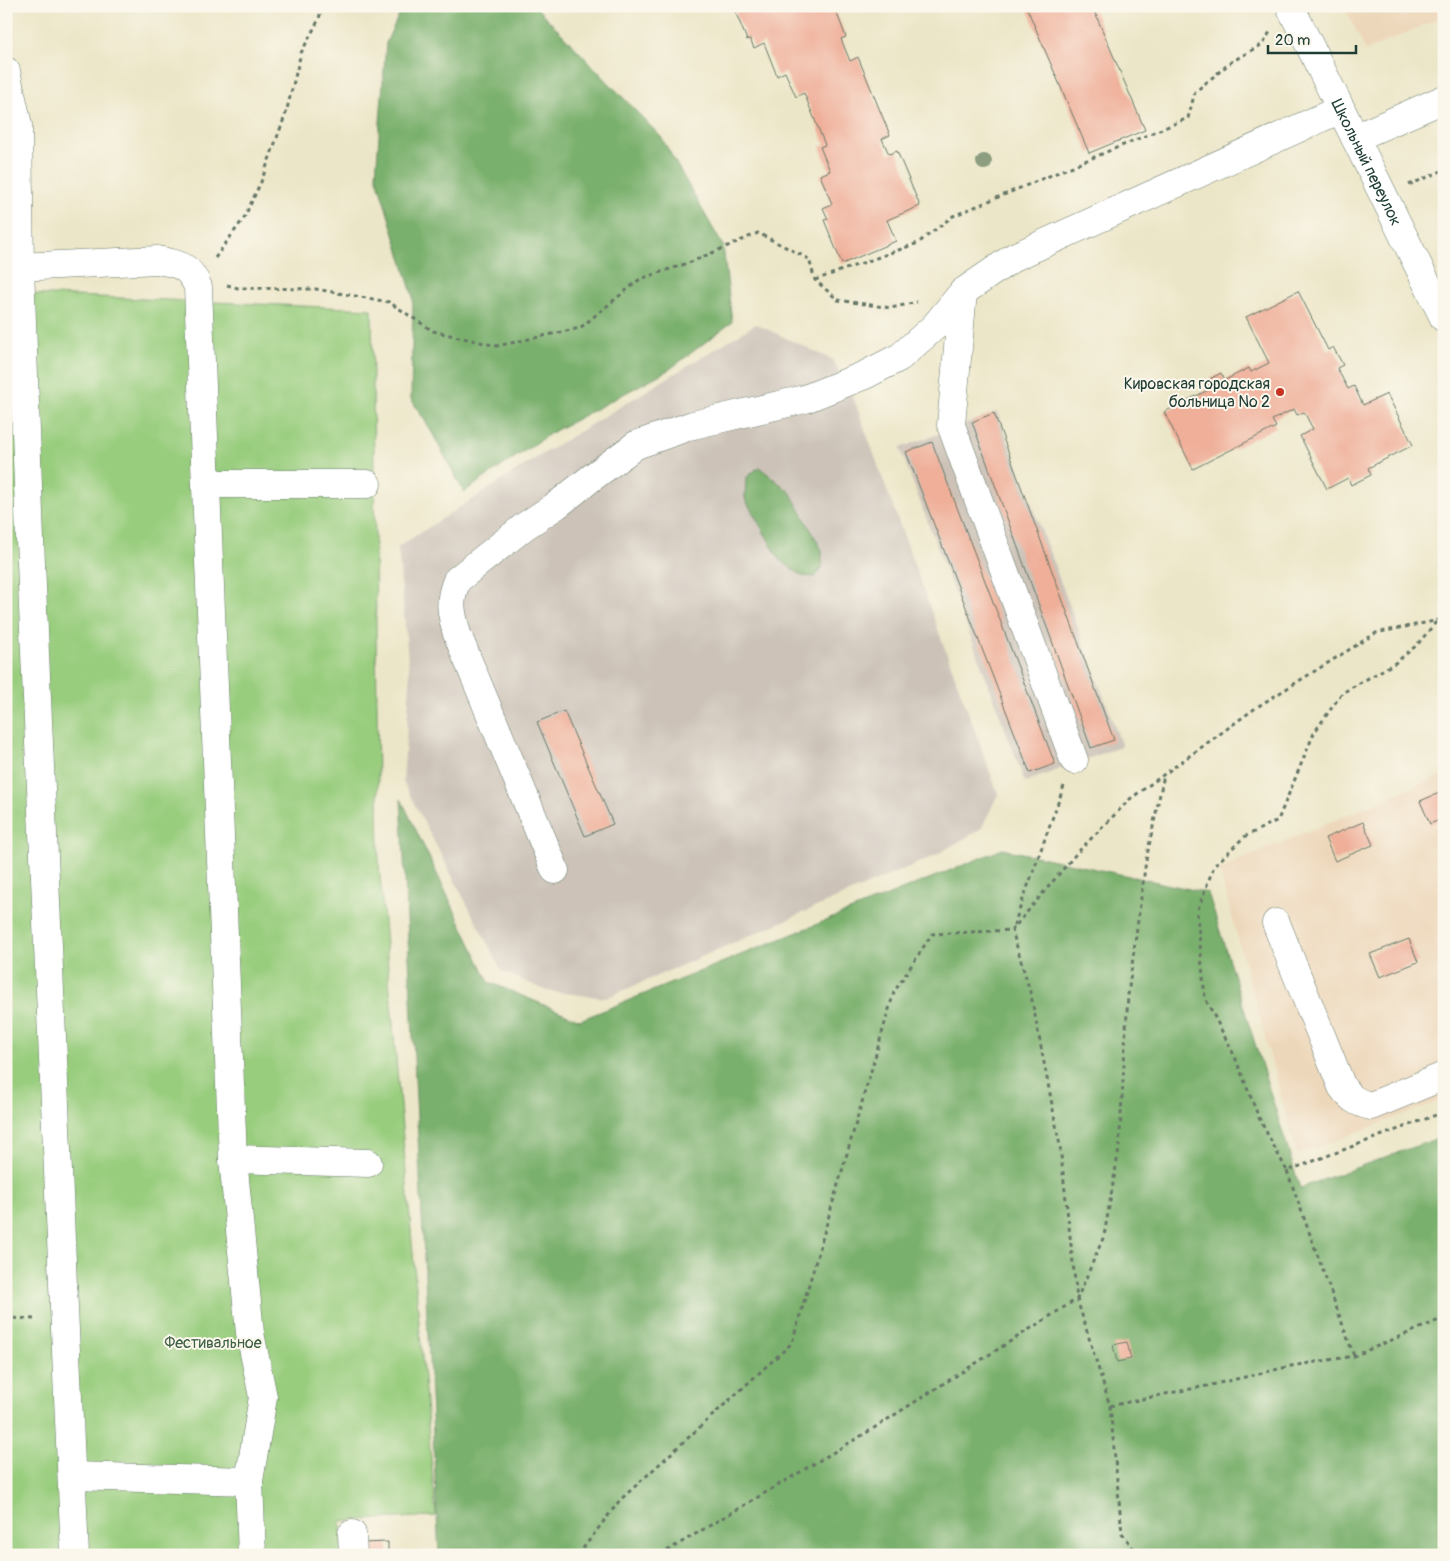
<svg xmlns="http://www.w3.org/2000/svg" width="1450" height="1561" font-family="Pangolin,sans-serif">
<rect width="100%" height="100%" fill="#fbf7ec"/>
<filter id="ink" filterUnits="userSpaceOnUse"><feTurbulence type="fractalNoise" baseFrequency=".02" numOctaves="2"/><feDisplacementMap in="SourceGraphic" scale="10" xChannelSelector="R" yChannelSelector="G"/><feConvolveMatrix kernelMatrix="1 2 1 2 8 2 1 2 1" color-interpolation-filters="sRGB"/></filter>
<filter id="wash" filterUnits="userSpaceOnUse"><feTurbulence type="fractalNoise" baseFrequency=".0096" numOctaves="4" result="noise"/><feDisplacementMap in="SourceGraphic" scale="20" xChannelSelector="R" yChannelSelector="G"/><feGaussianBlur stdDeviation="1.12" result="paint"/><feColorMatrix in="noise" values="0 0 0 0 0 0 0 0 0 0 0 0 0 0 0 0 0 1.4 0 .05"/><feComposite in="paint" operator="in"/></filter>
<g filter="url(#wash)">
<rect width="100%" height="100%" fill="#ece6c8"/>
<!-- built -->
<g fill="#edd7ba">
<polygon points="1344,6 1444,6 1444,16 1366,51"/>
<polygon points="1444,774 1444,1099 1297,1155 1219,869"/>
</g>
<!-- industrial -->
<g fill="#ccc2b8">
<polygon points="756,324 833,360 856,405 998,794 981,829 934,856 606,998 547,991 502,971 403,782 410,683 398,547 541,455"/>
<polygon points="997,412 1122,746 1025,782 900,448"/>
</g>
<!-- green -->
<polygon fill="#99cd7e" stroke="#5c8559" points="6,293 372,309 379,864 436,1516 341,1521 342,1555 6,1555"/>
<!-- forest -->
<g fill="#7ab06d" stroke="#4c7650">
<polygon points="403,6 535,6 661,137 723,246 732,322 670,369 551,433 464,492 429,427 411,399 413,297 376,175 386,43"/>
<polygon points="759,467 790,492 822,550 822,567 815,577 802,576 780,560 745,499 746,478"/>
<polygon points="401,799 489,982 580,1020 1003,849 1208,893 1300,1188 1444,1136 1444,1555 439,1555"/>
</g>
<g id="blocks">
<!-- building -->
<g fill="#efaf99">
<polygon points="733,6 834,6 846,37 841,39 850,61 858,57 890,135 882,139 889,154 897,151 920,206 887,220 896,241 842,264 824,220 828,219 823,208 832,204 820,175 830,171 820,147 825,145 804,93 796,97 785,72 777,76 764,43 754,48 750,39 747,40"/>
<polygon points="1026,6 1092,6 1145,130 1089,153"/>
<polygon points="1298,291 1328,350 1333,347 1343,365 1337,368 1348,389 1354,386 1363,405 1387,394 1413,445 1368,468 1371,475 1351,485 1348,478 1327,489 1300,436 1313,429 1304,412 1297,415 1294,409 1272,420 1276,427 1193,469 1164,412 1210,389 1206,381 1221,373 1225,380 1249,368 1251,372 1269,363 1246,317"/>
<polygon points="994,413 1114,740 1091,748 972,422"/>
<polygon points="932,442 1055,764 1030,773 906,452"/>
<polygon points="564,711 613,824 585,836 537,722"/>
<polygon points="1444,791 1444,818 1430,824 1420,801"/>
<polygon points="1363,822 1373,845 1335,861 1325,838"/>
<polygon points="1409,939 1418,962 1380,977 1370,954"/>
<polygon points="1127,1342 1131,1359 1117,1362 1113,1345"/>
<polygon points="388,1542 388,1555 362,1555 362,1543"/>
</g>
</g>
</g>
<g filter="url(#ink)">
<use href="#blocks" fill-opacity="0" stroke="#677868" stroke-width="1"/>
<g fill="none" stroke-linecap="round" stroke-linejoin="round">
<defs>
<g id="minor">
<path id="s1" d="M 1290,6 L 1444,318"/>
<polyline points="6,71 18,125 20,267 30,540 75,1555"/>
<polyline points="1355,138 1444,99"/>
<path d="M 20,267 L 157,260 C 179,264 189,265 198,287 L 233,1159 L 250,1333 L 263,1397 L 249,1481 L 252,1555"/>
<polyline points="963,292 951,425 1074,760"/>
<polyline points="206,484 367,484"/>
<path d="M 555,870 L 457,634 C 451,612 448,602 457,580 L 525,526 L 557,505 L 590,479 L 636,445 L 693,425 L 805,399 L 865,375 L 900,357 L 934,327 L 963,292 L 1014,257 L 1341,109"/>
<path d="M 1276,923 L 1342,1087 C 1350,1098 1357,1103 1371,1106 L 1444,1076"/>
<polyline points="233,1159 368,1163"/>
<polyline points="72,1476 249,1481"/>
<polyline points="352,1534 353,1555"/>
</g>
</defs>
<!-- minor casing -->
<use href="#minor" stroke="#677868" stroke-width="29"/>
<!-- path -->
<g stroke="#677868" stroke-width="3" stroke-dasharray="4 4" stroke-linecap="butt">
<polyline points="1409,185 1444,170"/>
<polyline points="215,258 244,218 261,182 286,113 301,53 319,19 322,6"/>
<polyline points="815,280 918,243 953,216 1188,118 1195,92 1231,62 1263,44 1271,30"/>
<polyline points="227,285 238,288 316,289 389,302 433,331 497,346 580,328 640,279 691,262 758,233 809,259 815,280 838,300 891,308 917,302"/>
<polyline points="1436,622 1417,645 1395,663 1342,693 1314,733 1278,820 1244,837 1214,866 1197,912 1205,998 1235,1057 1259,1118 1287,1171 1444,1112"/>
<polyline points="1064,786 1012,930 1031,995 1060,1146 1077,1299 1110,1406 1122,1533 1138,1555"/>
<polyline points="1287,1171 1354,1356"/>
<polyline points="6,1318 36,1319"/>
<polyline points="1110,1406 1170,1393 1207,1386 1291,1366 1354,1356 1444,1318"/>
<polyline points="578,1555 620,1500 792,1343 894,992 932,934 1012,930 1075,855 1130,799 1257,707 1376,633 1444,619"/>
<polyline points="660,1555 866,1433 1077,1299 1104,1236 1119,1149 1128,995 1146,860 1164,775"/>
</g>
<!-- minor -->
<use href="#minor" stroke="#fff" stroke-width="28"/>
</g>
<!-- trees -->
<circle fill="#8c9d80" cx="984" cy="162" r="8"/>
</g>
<!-- markers -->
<circle fill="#c8321e" stroke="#fbf7ec" stroke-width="2" cx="1280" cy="392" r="5"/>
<g text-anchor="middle" stroke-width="4" stroke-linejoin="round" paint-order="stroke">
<!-- street labels -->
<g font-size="16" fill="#1f3d34" stroke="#fbf7ec">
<text dy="6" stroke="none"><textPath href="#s1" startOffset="174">Школьный переулок</textPath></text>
</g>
<!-- poi labels -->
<g font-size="16" fill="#1f3d34" stroke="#fbf7ec" text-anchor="end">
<text x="1270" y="389">Кировская городская<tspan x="1270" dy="18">больница № 2</tspan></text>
</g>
<!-- park labels -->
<g font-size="16" fill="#3e6146" stroke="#fbf7ec">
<text x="213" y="1348">Фестивальное</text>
</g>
</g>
<!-- margin -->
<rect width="1450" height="1561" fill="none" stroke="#fbf7ec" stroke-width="25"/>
<!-- scale -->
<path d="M1268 45v8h88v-8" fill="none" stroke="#1f3d34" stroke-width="2.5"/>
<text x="1275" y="45" font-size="15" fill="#1f3d34" stroke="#fbf7ec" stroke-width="4" paint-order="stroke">20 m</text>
</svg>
